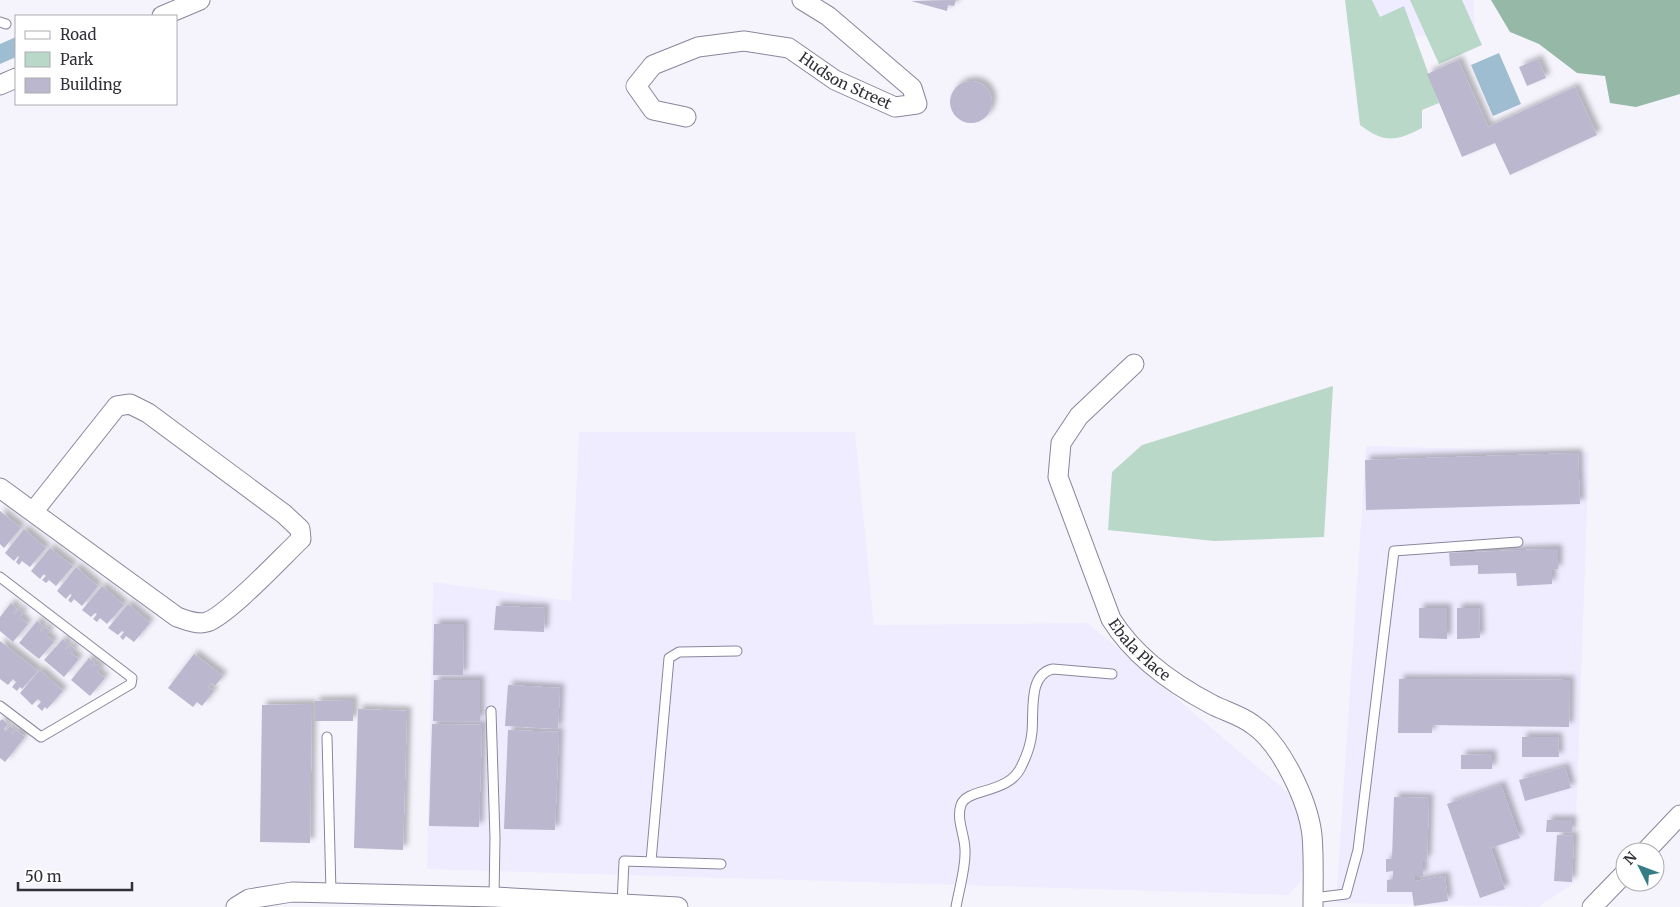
<svg xmlns="http://www.w3.org/2000/svg" width="1680" height="907" font-family="Merriweather,serif">
<defs>
<filter id="shadow"><feDropShadow dx="4.5" dy="-4.5" stdDeviation="2.5" flood-color="#0004"/></filter>
</defs>
<rect width="100%" height="100%" fill="#f5f4fd"/>
<!-- built -->
<g fill="#efecff">
<polygon points="1360,0 1474,0 1475,38 1376,35"/>
<polygon points="579,432 855,432 874,625 1088,623 1287,792 1308,820 1301,881 1288,895 427,869 433,582 571,601"/>
<polygon points="1366,446 1589,452 1574,883 1538,907 1336,903"/>
</g>
<!-- green -->
<g fill="#b9d8c8">
<path d="M 1345,0 L 1372,0 L 1380,17 L 1404,6 L 1439,103 L 1422,110 L 1422,128 C 1396,141 1385,144 1360,125 Z"/>
<polygon points="1410,0 1462,0 1482,45 1439,64"/>
<polygon points="1333,386 1324,537 1214,541 1108,530 1112,472 1142,445"/>
</g>
<!-- forest -->
<polygon fill="#96b8a7" points="1491,0 1680,0 1680,94 1636,107 1610,103 1605,76 1577,73 1539,44 1510,32"/>
<!-- water -->
<g fill="#9ebdd0">
<polygon points="16,37 16,57 0,64 0,44"/>
<polygon points="1499,53 1521,104 1493,116 1471,65"/>
</g>
<!-- building -->
<g fill="#bab7ce" filter="url(#shadow)">
<polygon points="956,0 954,6 948,5 947,11 911,1"/>
<polygon points="1538,59 1546,78 1527,86 1519,67"/>
<polygon points="1458,60 1488,127 1575,87 1597,135 1510,175 1495,143 1462,157 1427,74"/>
<circle cx="971" cy="102" r="21"/>
<polygon points="1578,453 1580,504 1366,510 1365,460"/>
<polygon points="0,511 21,528 4,548 0,544"/>
<polygon points="24,529 46,548 30,567 22,561 19,565 16,562 19,557 18,556 14,561 5,553"/>
<polygon points="50,548 73,566 56,586 49,580 46,583 42,580 46,576 44,574 40,579 31,571"/>
<polygon points="1547,549 1558,549 1558,569 1552,570 1552,584 1517,586 1516,573 1478,574 1478,565 1450,566 1449,553"/>
<polygon points="76,567 98,586 82,606 74,599 71,603 68,600 72,595 70,594 66,599 57,591"/>
<polygon points="102,586 124,605 107,624 100,618 97,622 93,619 97,614 95,613 91,617 82,610"/>
<polygon points="11,603 17,609 13,613 15,614 19,609 23,613 20,617 28,624 13,642 0,631 0,617"/>
<polygon points="128,604 150,623 134,642 126,636 123,640 120,637 124,632 122,631 118,635 108,628"/>
<polygon points="496,606 545,608 544,632 494,630"/>
<polygon points="1419,608 1447,608 1447,639 1419,638"/>
<polygon points="1457,608 1479,608 1480,638 1457,639"/>
<polygon points="37,621 43,626 40,630 41,632 45,627 50,631 46,635 54,642 39,659 19,643"/>
<polygon points="434,624 464,624 463,675 433,675"/>
<polygon points="63,639 68,644 65,648 66,650 70,645 75,649 71,653 79,659 64,677 44,660"/>
<polygon points="0,641 38,671 22,689 20,687 17,691 12,687 16,682 13,679 8,685 0,679"/>
<polygon points="194,654 223,676 215,686 211,683 208,687 214,691 202,706 197,702 193,707 168,688"/>
<polygon points="89,658 95,663 91,667 97,664 101,668 97,672 105,678 90,696 71,680"/>
<polygon points="40,670 63,691 47,709 45,707 42,711 37,706 41,702 38,699 32,705 20,693"/>
<polygon points="1399,679 1570,680 1569,727 1432,725 1432,733 1398,733"/>
<polygon points="434,680 480,680 480,721 433,721"/>
<polygon points="508,685 560,688 558,729 505,726"/>
<polygon points="353,700 353,721 315,721 315,701"/>
<polygon points="312,704 310,843 260,842 262,705"/>
<polygon points="358,709 407,711 403,850 354,848"/>
<polygon points="2,719 8,724 4,729 6,731 10,726 14,729 11,733 13,734 16,730 25,737 5,762 0,758 0,721"/>
<polygon points="432,724 482,725 479,827 429,826"/>
<polygon points="508,730 559,732 555,830 504,829"/>
<polygon points="1522,737 1558,737 1559,757 1522,757"/>
<polygon points="1492,754 1492,769 1461,769 1461,755"/>
<polygon points="1565,767 1571,788 1525,801 1519,780"/>
<polygon points="1501,785 1520,838 1491,848 1505,889 1480,898 1447,804"/>
<polygon points="1394,797 1429,798 1427,861 1423,859 1423,876 1415,876 1415,881 1445,876 1448,901 1414,906 1412,892 1387,892 1387,880 1393,879 1393,871 1386,872 1386,859 1392,859"/>
<polygon points="1547,820 1572,820 1572,832 1546,832"/>
<polygon points="1557,835 1574,836 1572,882 1554,881"/>
</g>
<g fill="none" stroke-linecap="round" stroke-linejoin="round">
<defs>
<g id="lane">
<polyline points="0,22 6,24"/>
<polyline points="0,577 132,678 131,684 41,737 0,706"/>
<polyline points="491,711 495,838 494,897"/>
<polyline points="327,737 331,892"/>
<polyline points="651,861 669,658 679,652 737,651"/>
<polyline points="1313,898 1346,894 1358,850 1394,551 1518,542"/>
<polyline points="622,905 624,861 721,864"/>
<path d="M 956,907 C 959,889 966,868 965,850 C 965,835 956,820 961,805 C 967,787 1010,795 1022,765 C 1027,755 1031,743 1032,732 C 1034,711 1028,674 1053,669 L 1112,674"/>
</g>
<g id="street">
<polyline points="162,16 200,0"/>
<polyline points="0,85 16,78"/>
<path id="s1" d="M 686,117 L 653,110 L 636,86 L 653,65 L 698,47 L 744,41 L 789,48 L 835,80 L 895,107 L 917,104 L 912,88 L 828,16 L 802,0"/>
<path id="s2" d="M 1134,364 L 1079,416 L 1061,443 L 1058,477 L 1111,619 C 1134,656 1173,684 1211,704 C 1224,711 1240,715 1252,724 C 1281,743 1308,801 1312,835 C 1314,858 1313,883 1313,907"/>
<path d="M 0,488 L 177,617 C 186,620 197,625 207,622 C 228,615 282,557 301,539 L 300,529 L 284,514 L 148,413 L 130,404 L 117,406 L 33,512"/>
<polyline points="1645,852 1680,815"/>
<polyline points="236,907 249,899 292,892 494,897 678,907"/>
<polyline points="1592,907 1625,873"/>
</g>
</defs>
<!-- lane casing -->
<use href="#lane" stroke="#89869c" stroke-width="11"/>
<!-- street casing -->
<use href="#street" stroke="#89869c" stroke-width="21"/>
<!-- lane -->
<use href="#lane" stroke="#fff" stroke-width="9"/>
<!-- street -->
<use href="#street" stroke="#fff" stroke-width="19"/>
</g>
<g text-anchor="middle" stroke-width="4.5" stroke-linejoin="round" paint-order="stroke">
<!-- street labels -->
<g font-size="15" fill="#313039" stroke="#fff">
<text dy="5" stroke="none"><textPath href="#s1" startOffset="296">Hudson Street</textPath></text>
<text dy="5" stroke="none"><textPath href="#s2" startOffset="336">Ebala Place</textPath></text>
</g>
</g>
<!-- legend -->
<rect x="15" y="15" width="162" height="90" fill="#ffffff" stroke="#adacb0"/>
<rect x="25" y="31" width="25" height="8" fill="#ffffff" stroke="#adacb0"/>
<text x="60" y="40" font-size="15" fill="#313039">Road</text>
<rect x="25" y="52" width="25" height="15" fill="#b9d8c8" stroke="#adacb0"/>
<text x="60" y="65" font-size="15" fill="#313039">Park</text>
<rect x="25" y="78" width="25" height="15" fill="#bab7ce" stroke="#adacb0"/>
<text x="60" y="90" font-size="15" fill="#313039">Building</text>
<!-- north arrow -->
<g transform="translate(1640 867) rotate(312)"><circle r="24" fill="#ffffff" stroke="#adacb0"/>
<path d="M0-4L9 19L0 12L-9 19Z" fill="#357d84"/>
<text y="-8" font-size="14" font-weight="bold" text-anchor="middle" fill="#313039">N</text>
</g>
<!-- scale -->
<path d="M18 882v8h114v-8" fill="none" stroke="#313039" stroke-width="2.5"/>
<text x="25" y="882" font-size="15" fill="#313039" stroke="#ffffff" stroke-width="4" paint-order="stroke">50 m</text>
</svg>
